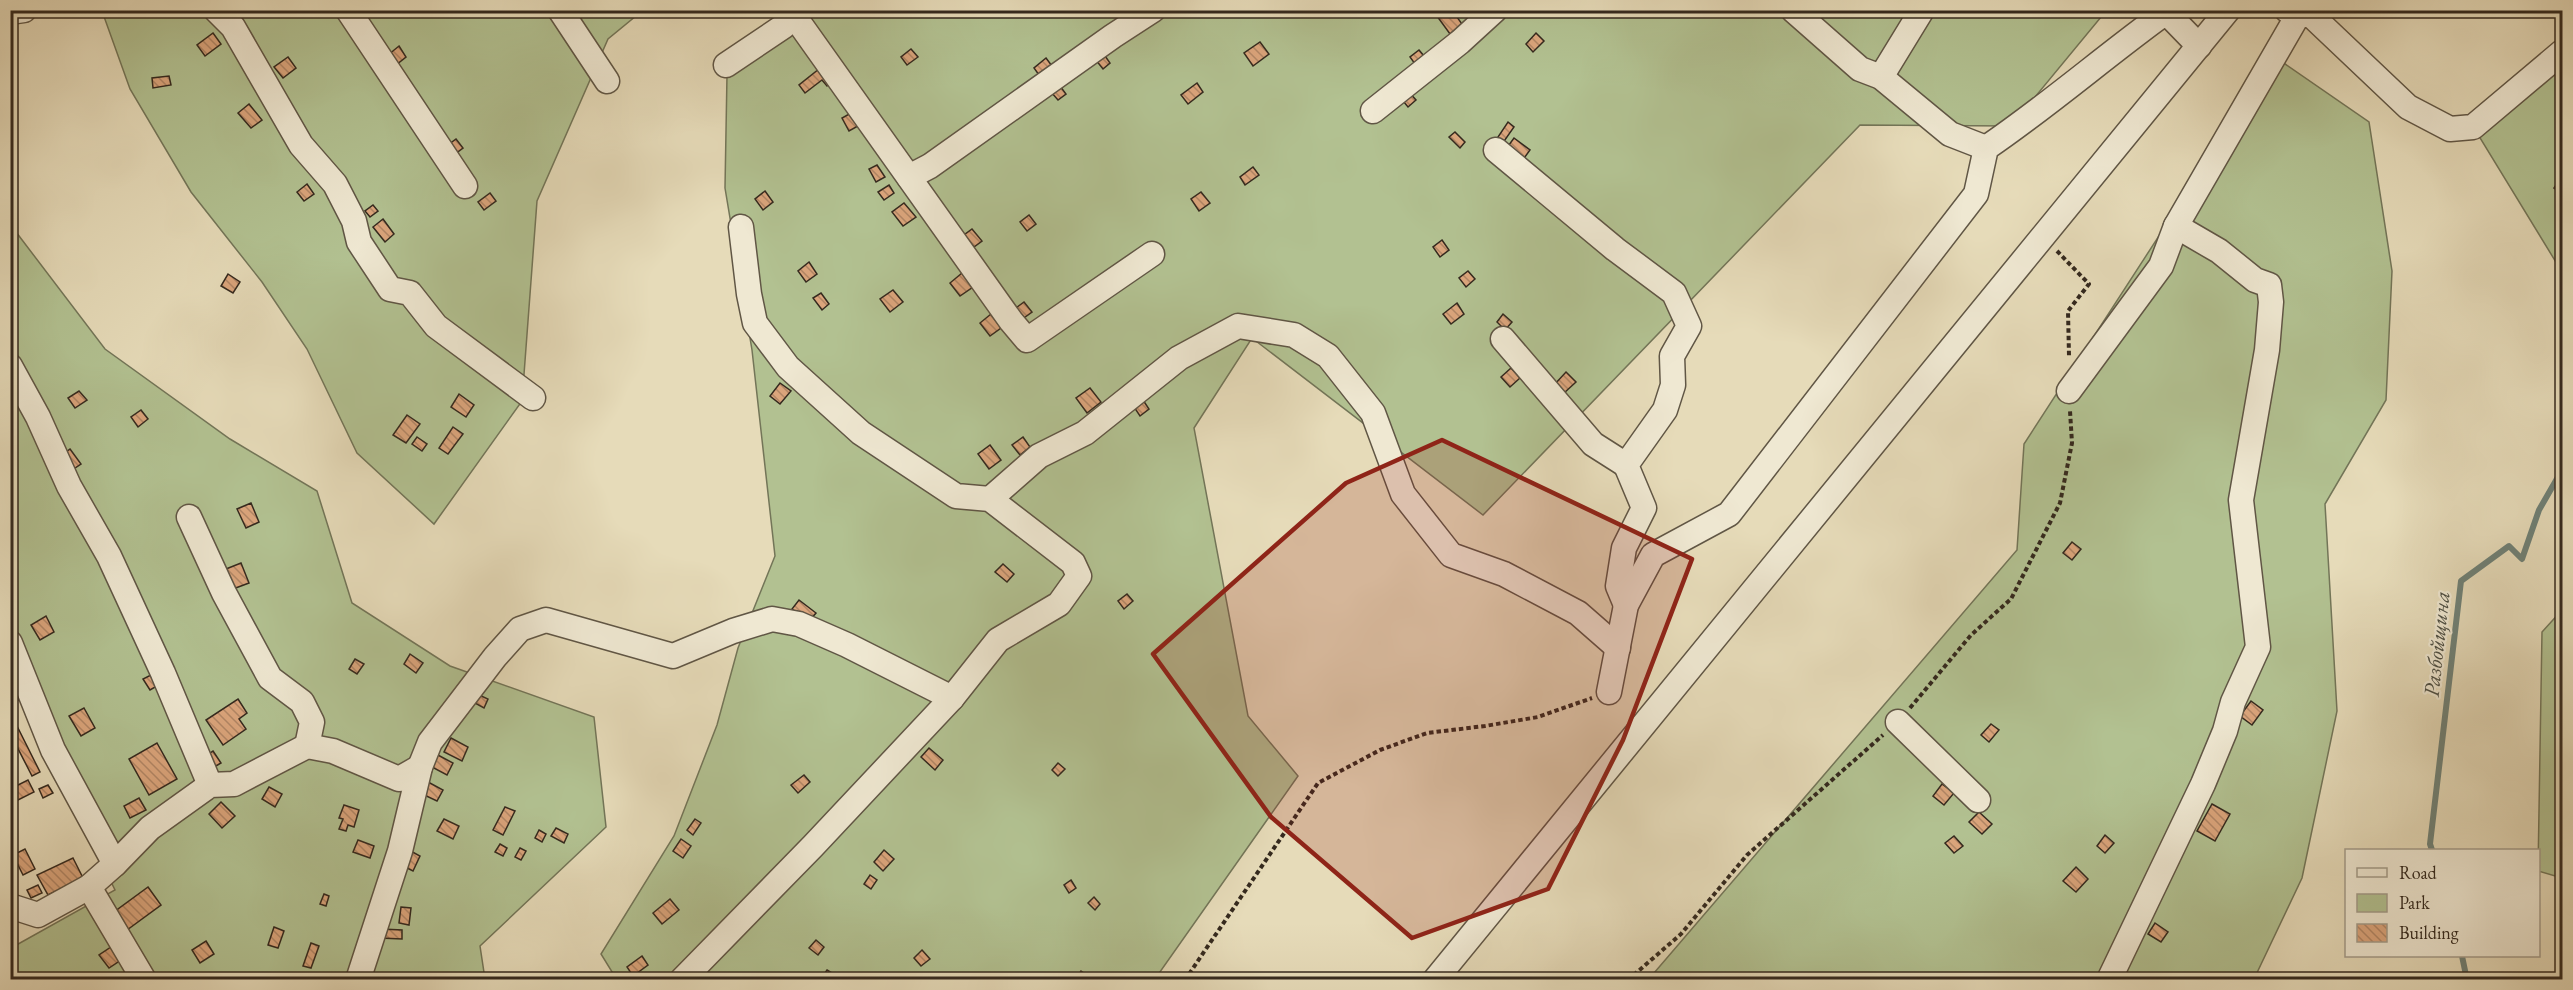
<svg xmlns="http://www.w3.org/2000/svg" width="2573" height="990" font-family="'EB Garamond',serif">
<defs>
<pattern id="building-back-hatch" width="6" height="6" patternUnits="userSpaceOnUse" patternTransform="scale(1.5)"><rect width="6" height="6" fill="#dba57c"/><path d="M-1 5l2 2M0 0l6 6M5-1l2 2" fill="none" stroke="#b28665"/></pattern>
</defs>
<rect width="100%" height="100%" fill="#e6dbb9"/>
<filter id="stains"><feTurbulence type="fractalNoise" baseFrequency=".00333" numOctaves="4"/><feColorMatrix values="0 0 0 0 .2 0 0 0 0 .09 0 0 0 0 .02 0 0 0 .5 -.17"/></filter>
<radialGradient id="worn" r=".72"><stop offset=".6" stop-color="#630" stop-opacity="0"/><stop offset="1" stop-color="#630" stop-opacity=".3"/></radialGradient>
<!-- green -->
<g fill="#b2c191" stroke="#737558" stroke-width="1.5">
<polygon points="102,11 642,11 608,39 537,201 522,401 434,524 357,453 307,349 262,282 191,192 130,89"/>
<polygon points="768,11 2106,11 2011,126 1860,125 1483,515 1252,338 1194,428 1248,716 1298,776 1155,979 617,980 601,954 674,836 717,725 738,648 775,556 752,350 725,188 727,75 776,23"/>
<polygon points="2275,57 2369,122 2392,271 2386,400 2325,504 2337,711 2302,878 2254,979 1648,980 2017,550 2024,444"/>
<polygon points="2562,62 2562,272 2477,133"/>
<polygon points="10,222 13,228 105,349 230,439 317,491 352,603 450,666 594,717 606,827 480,946 485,979 13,979 11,973 11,948 115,890 21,699 11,704"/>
<polygon points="2562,610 2562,878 2538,871 2542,632"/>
</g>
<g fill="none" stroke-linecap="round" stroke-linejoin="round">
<!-- stream -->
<g stroke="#6f8177" stroke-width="6">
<polyline points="2432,850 2430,844 2461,581 2509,546 2522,559 2539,510 2562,470"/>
<polyline points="2462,956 2467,980"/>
</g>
</g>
<!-- building -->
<g fill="url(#building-back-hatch)" stroke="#34291e" stroke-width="1.5">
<polygon points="1444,10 1452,10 1462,24 1450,34 1437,16"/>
<polygon points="213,33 221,44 205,56 197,45"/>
<polygon points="1536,33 1544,41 1533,52 1526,44"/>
<polygon points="1260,42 1269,54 1253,66 1244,53"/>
<polygon points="399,46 406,57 396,65 388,55"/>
<polygon points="911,49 918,57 907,65 901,57"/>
<polygon points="1419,50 1424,56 1415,64 1410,57"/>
<polygon points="1103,53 1110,63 1103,69 1095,59"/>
<polygon points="288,57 296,68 283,78 274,67"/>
<polygon points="1046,58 1052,66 1039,75 1034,68"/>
<polygon points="824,65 835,79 827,86 822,80 805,93 799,85"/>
<polygon points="169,76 171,85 153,88 152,78"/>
<polygon points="1197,83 1203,92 1188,104 1181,95"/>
<polygon points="1060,86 1066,94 1058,100 1051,92"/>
<polygon points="1407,90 1416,100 1408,107 1399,96"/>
<polygon points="249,104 262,120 251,128 238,113"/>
<polygon points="851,113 858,126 849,131 842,118"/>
<polygon points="1508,122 1514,127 1500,147 1494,143"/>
<polygon points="1455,132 1465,142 1460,148 1449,137"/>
<polygon points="1514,138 1530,150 1519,165 1503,153"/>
<polygon points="456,139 463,148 451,157 444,148"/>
<polygon points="877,165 885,177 876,182 869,169"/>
<polygon points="1253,167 1259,175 1245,185 1240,177"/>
<polygon points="2559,180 2562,182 2562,194 2554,188"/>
<polygon points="307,184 314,194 304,201 297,192"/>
<polygon points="889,185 894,193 884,200 878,192"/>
<polygon points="765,191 773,202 763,210 755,199"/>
<polygon points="1201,192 1210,203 1199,211 1191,199"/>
<polygon points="490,193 496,201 484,210 478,202"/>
<polygon points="904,203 916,217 903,226 892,212"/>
<polygon points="373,205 378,211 370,217 365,211"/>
<polygon points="1029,215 1036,224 1027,231 1020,222"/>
<polygon points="383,219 394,234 385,242 373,227"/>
<polygon points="972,229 982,241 974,247 964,235"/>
<polygon points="1442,240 1449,250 1440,257 1433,247"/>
<polygon points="809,262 817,274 806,282 798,271"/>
<polygon points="1468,271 1475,279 1466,287 1459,278"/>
<polygon points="962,273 973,287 960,296 950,283"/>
<polygon points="228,274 240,282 233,293 221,286"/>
<polygon points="893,290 903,302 890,312 880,299"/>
<polygon points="821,293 829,304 822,310 813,298"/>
<polygon points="1024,302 1032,312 1021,320 1013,310"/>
<polygon points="1457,303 1464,314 1451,324 1443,314"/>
<polygon points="991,314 1001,328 990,336 980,323"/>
<polygon points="1503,314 1512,322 1505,330 1497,322"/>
<polygon points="1511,368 1520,378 1510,387 1501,377"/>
<polygon points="1566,372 1576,382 1564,393 1555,384"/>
<polygon points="780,383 791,391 780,404 770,396"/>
<polygon points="1090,388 1101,402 1087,413 1076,398"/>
<polygon points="79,391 87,400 75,408 68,398"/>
<polygon points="459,394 474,405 466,417 451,407"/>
<polygon points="1141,397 1149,409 1140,416 1132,404"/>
<polygon points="141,410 148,419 138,427 131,417"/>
<polygon points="407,415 420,424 406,443 393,435"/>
<polygon points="453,427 463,434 448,454 439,448"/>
<polygon points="417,437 427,444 422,451 412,444"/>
<polygon points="1023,437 1030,447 1020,455 1012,445"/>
<polygon points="990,445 1001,460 989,469 978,454"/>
<polygon points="70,449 81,464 72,470 61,456"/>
<polygon points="251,503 259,522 246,528 237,509"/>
<polygon points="2072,542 2081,549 2072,560 2063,553"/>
<polygon points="241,563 249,583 233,589 226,569"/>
<polygon points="1003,564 1014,574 1007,582 995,572"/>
<polygon points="1127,594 1133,601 1124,609 1118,601"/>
<polygon points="799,600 816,613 809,621 792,609"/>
<polygon points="46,616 54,632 40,640 31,625"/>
<polygon points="410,654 423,663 416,673 404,664"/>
<polygon points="355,659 364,664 357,674 349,669"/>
<polygon points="151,675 157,686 150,690 143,679"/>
<polygon points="477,694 488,699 484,708 473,702"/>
<polygon points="238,699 247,713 239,719 246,729 223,745 206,720"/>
<polygon points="2251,701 2263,710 2252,725 2240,716"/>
<polygon points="84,708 95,728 81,736 69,716"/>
<polygon points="10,712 40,772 32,776 12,737 10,738"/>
<polygon points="1991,724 1999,730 1989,742 1981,735"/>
<polygon points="451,738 468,747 462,761 444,752"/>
<polygon points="157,743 177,779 149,795 129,759"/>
<polygon points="929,748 943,760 935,770 921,757"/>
<polygon points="213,751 221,763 211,769 203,758"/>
<polygon points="436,754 453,763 447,775 430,766"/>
<polygon points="1058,763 1065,769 1058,776 1052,770"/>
<polygon points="804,775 810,782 798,793 791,785"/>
<polygon points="28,780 34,792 10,804 10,789"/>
<polygon points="428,782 443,790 437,801 422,794"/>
<polygon points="1942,784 1954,793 1944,805 1933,796"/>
<polygon points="48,785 53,793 43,798 39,789"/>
<polygon points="269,787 282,794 275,807 262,799"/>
<polygon points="139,798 146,810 130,818 124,806"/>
<polygon points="221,802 235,816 222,828 209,814"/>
<polygon points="2212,804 2230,814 2215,841 2197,831"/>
<polygon points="344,805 359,810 354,827 348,825 346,831 339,829 343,819 339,818"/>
<polygon points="505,807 515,811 503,835 493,830"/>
<polygon points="1979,812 1992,824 1982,834 1969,822"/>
<polygon points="444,819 459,826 453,839 437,831"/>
<polygon points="695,819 701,823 693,835 687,830"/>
<polygon points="556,828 568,834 564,843 551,836"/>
<polygon points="539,830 546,834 542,842 535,838"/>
<polygon points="2105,835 2114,843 2105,853 2097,846"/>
<polygon points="1954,836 1963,846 1954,853 1945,843"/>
<polygon points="681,839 691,846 683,858 673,851"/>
<polygon points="358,840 374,846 370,858 353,852"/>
<polygon points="500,844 507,848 503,856 495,852"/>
<polygon points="520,848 526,851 521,860 515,857"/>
<polygon points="25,849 35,869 23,875 13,855"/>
<polygon points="407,849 420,856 413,871 399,864"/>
<polygon points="884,850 894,859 883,871 874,862"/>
<polygon points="73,858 83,878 48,895 37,875"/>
<polygon points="2076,867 2088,879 2076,892 2063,881"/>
<polygon points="870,875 877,880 871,889 864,884"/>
<polygon points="1071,880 1076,888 1069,893 1064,885"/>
<polygon points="38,885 42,893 31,898 27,890"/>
<polygon points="148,887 161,905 127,930 114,912"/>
<polygon points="324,894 329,896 326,906 320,904"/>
<polygon points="1094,897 1100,904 1095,910 1088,903"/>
<polygon points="670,899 679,910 662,924 653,913"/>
<polygon points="401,907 411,908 409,925 399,923"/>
<polygon points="2155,923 2168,932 2161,942 2148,934"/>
<polygon points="274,927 284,931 278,948 268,945"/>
<polygon points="381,929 402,930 402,939 380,938"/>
<polygon points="816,940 824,947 818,955 809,948"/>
<polygon points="206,941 214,954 200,963 192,950"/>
<polygon points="311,943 319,946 311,968 303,966"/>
<polygon points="114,945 124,958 109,968 99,955"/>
<polygon points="922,950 930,959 921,966 914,958"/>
<polygon points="642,956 648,965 633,976 627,967"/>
<polygon points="827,970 840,978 839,980 820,980"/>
<polygon points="1081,971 1094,980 1075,980"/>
</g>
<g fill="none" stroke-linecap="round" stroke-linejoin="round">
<defs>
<g id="minor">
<polyline points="216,10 233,27 301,145 335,184 354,221 359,242 390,289 410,293 436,326 533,398"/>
<polyline points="348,10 465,186"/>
<polyline points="560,10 607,81"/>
<polyline points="790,10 1011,321 1027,340 1152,254"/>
<polyline points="1793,10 1860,69 1881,77 1950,134 1986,148"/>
<polyline points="2287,10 2298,15 2311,15 2408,107 2450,129 2473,127 2562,52"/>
<polyline points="10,12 24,10"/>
<polyline points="726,65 784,26 792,10"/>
<polyline points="1881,77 1922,10"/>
<polyline points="1373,111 1460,42 1495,10"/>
<polyline points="1496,150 1615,249 1674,293 1689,326 1672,356 1673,385 1665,410 1626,465 1644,508 1624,548 1618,586 1626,605"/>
<polyline points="909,177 930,166 1113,36 1153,10"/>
<polyline points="1503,339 1593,444 1626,465"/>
<polyline points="10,366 38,417 69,486 109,556 163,673 210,785"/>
<polyline points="2069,391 2161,266 2176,226 2298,15"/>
<polyline points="990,499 1039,456 1085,433 1179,358 1238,326 1294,335 1328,356 1373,413 1403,494 1451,555 1504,574 1578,613 1618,648"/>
<polyline points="189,517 224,593 270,678 302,702 312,722 307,746"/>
<polyline points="10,643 53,750 115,864 89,887 38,915 10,906"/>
<path d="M 1609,692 L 1626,605 L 1653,555 L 1729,514 L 1976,194 L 1986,148 C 2048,106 2105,56 2166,12 L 2199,46"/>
<polyline points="1898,722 1978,800"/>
<polyline points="115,864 150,828 210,785 234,784 307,746 333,751 399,779 420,767"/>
<polyline points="89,887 144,980"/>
<polyline points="358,980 400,851 420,767 430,742 495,657 520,629 546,620 673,656 733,631 772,619 799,624 847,645 952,698"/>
<polyline points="682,980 813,846 952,698 998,640 1059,604 1079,576 1073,563 990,499 956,496 861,433 788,367 755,323 749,294 741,227"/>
<polyline points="1435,980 2228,10"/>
<polyline points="2109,980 2203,784 2225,731 2233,702 2258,647 2241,500 2267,350 2271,302 2269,285 2255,280 2219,251 2176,226"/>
</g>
</defs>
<!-- minor casing -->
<use href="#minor" stroke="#605645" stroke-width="27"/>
<!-- path -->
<g stroke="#34291e" stroke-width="4" stroke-dasharray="4.5 3" stroke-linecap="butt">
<polyline points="2057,251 2089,284 2068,311 2069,356"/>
<polyline points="1910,708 1971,635 2011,599 2060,503 2072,443 2070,411"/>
<polyline points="1185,980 1318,783 1380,750 1427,733 1485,726 1538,717 1592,698"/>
<polyline points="1628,980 1681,934 1747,855 1883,735"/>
</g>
<!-- minor -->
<use href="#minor" stroke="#efe8d2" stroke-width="24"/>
</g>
<!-- marked area -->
<path fill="#8f2418" fill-opacity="0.2" stroke="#8f2418" stroke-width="4.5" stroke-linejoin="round" d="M 1442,440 L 1692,559 L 1623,740 L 1548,889 L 1412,938 L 1271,817 L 1153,654 L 1346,483 Z"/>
<g text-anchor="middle" stroke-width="4.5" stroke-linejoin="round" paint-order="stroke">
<!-- water labels -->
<g font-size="22" font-style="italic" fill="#4c4e43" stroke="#efe8d2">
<text transform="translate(2436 644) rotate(-84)" y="8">Разбойщина</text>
</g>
</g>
<!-- margin -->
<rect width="2573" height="990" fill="none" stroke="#e6dbb9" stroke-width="36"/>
<rect x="12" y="12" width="2549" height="966" fill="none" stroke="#34291e" stroke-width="3"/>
<rect x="18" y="18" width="2537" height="954" fill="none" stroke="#34291e" stroke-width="1.5"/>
<!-- legend -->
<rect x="2345" y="849" width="195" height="108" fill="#efe8d2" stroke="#a49c8a" stroke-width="1.5"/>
<rect x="2357" y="868" width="30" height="9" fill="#efe8d2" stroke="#a49c8a" stroke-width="1.5"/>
<text x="2399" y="879" font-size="18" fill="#34291e">Road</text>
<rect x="2357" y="894" width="30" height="18" fill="#b2c191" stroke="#a49c8a" stroke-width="1.5"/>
<text x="2399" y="909" font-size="18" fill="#34291e">Park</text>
<rect x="2357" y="924" width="30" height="18" fill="url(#building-back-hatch)" stroke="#a49c8a" stroke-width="1.5"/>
<text x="2399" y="939" font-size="18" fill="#34291e">Building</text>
<rect width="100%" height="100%" filter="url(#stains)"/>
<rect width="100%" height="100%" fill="url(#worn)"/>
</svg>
